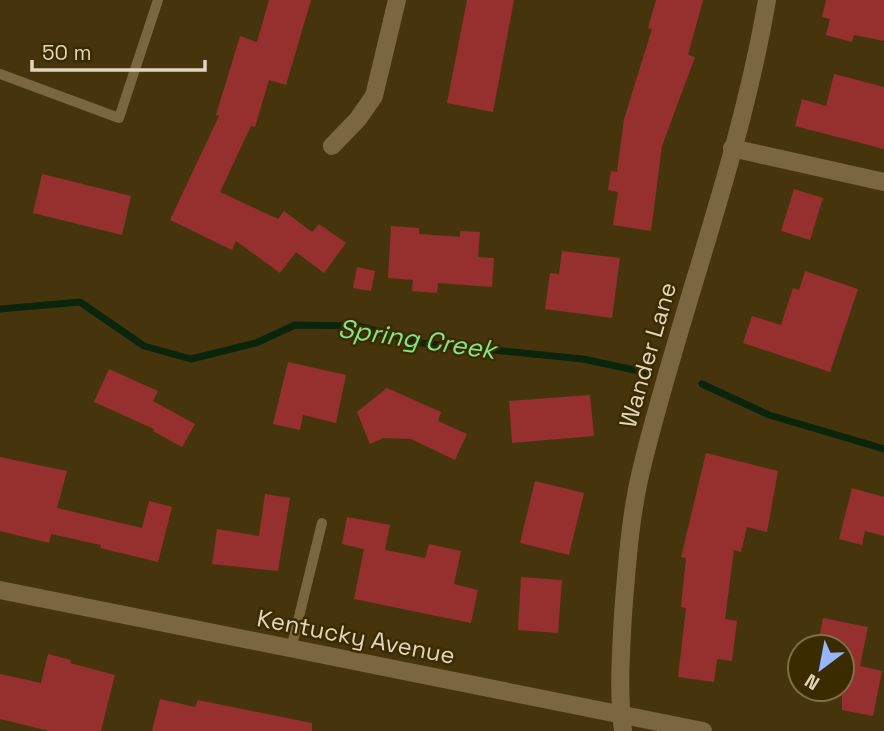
<svg xmlns="http://www.w3.org/2000/svg" width="884" height="731" font-family="'Space Grotesk',sans-serif">
<rect width="100%" height="100%" fill="#46350c"/>
<g fill="none" stroke-linecap="round" stroke-linejoin="round">
<!-- stream -->
<g stroke="#0b250d" stroke-width="7">
<polyline points="0,309 80,302 144,346 191,359 256,343 295,325 358,326 421,343 583,359 644,372"/>
<polyline points="702,384 769,415 884,449"/>
</g>
</g>
<!-- building -->
<g fill="#95302e">
<polygon points="269,0 311,0 286,85 269,80 255,127 251,126 220,192 278,219 284,211 312,232 319,224 346,243 324,273 296,252 280,273 236,241 232,250 170,220 219,116 216,115 240,36 257,42"/>
<polygon points="467,0 514,0 493,112 447,103"/>
<polygon points="656,0 703,0 688,55 695,57 662,146 651,231 613,225 618,192 608,190 611,171 617,172 624,119 652,29 648,28"/>
<polygon points="826,0 884,0 884,41 854,35 852,42 826,35 830,19 822,17"/>
<polygon points="834,74 884,87 884,149 795,126 802,99 826,106"/>
<polygon points="42,174 131,196 122,235 33,213"/>
<polygon points="794,189 823,198 810,240 781,231"/>
<polygon points="391,226 419,228 419,234 460,237 460,231 480,232 478,257 494,258 492,287 438,283 437,293 412,291 413,280 388,278"/>
<polygon points="562,251 620,258 612,318 545,309 550,273 559,274"/>
<polygon points="357,267 375,271 371,291 353,288"/>
<polygon points="805,271 858,289 830,372 743,343 752,316 781,325 793,288 799,290"/>
<polygon points="288,362 346,375 336,423 303,415 300,430 273,424"/>
<polygon points="109,369 158,391 153,401 195,424 182,447 153,431 154,429 94,402"/>
<polygon points="387,388 441,412 438,421 467,434 455,460 411,439 383,438 370,444 357,412"/>
<polygon points="590,395 594,436 512,443 509,401"/>
<polygon points="706,453 778,471 767,532 747,527 741,552 734,550 725,619 737,621 732,661 717,659 714,682 678,677 686,608 681,607 686,558 681,557"/>
<polygon points="0,457 67,471 57,508 142,528 149,501 172,507 158,562 100,548 101,545 51,534 49,543 0,531"/>
<polygon points="535,481 584,493 569,555 520,543"/>
<polygon points="852,488 884,497 884,536 865,531 862,545 839,539"/>
<polygon points="265,494 290,498 278,571 212,564 217,529 259,536"/>
<polygon points="347,517 390,525 385,550 425,558 429,544 461,551 454,584 478,590 471,623 354,599 364,549 342,544"/>
<polygon points="521,577 562,580 558,633 518,630"/>
<polygon points="823,618 868,627 860,666 882,671 873,716 842,710 842,647 817,647"/>
<polygon points="48,654 71,660 70,663 115,675 101,731 49,731 0,719 0,674 41,683"/>
<polygon points="160,699 195,707 198,700 312,723 312,731 152,731"/>
</g>
<g fill="none" stroke-linecap="round" stroke-linejoin="round">
<!-- lane -->
<g stroke="#7a6740" stroke-width="10">
<polyline points="0,74 119,118 158,0"/>
<polyline points="291,649 322,523"/>
</g>
<!-- street -->
<g stroke="#7a6740" stroke-width="18">
<polyline points="332,146 358,119 374,96 397,0"/>
<polyline points="732,148 884,182"/>
<polyline points="0,590 703,731"/>
<path d="M 623,731 C 618,692 621,653 623,614 C 627,565 630,515 642,467 C 680,311 740,159 767,0"/>
</g>
</g>
<g text-anchor="middle" stroke-width="5" stroke-linejoin="round" paint-order="stroke">
<!-- street labels -->
<g font-size="24" fill="#e2d5bb" stroke="#3b2b01">
<text transform="translate(648 355) rotate(-74)" y="8">Wander Lane</text>
<text transform="translate(356 637) rotate(11)" y="8">Kentucky Avenue</text>
</g>
<!-- water labels -->
<g font-size="26" font-style="italic" fill="#7fe785" stroke="#3b2b01">
<text transform="translate(417 339) rotate(8)" y="9">Spring Creek</text>
</g>
</g>
<!-- north arrow -->
<g transform="translate(821 668) rotate(212)"><circle r="33" fill="#3b2b01" stroke="#7e6f4b" stroke-width="2"/>
<path d="M0-5L12 26L0 18L-12 26Z" fill="#96b6fd"/>
<text y="-10" font-size="19" font-weight="bold" text-anchor="middle" fill="#e2d5bb">N</text>
</g>
<!-- scale -->
<path d="M32 60v10h173v-10" fill="none" stroke="#e2d5bb" stroke-width="3.5"/>
<text x="42" y="60" font-size="21" fill="#e2d5bb" stroke="#3b2b01" stroke-width="5" paint-order="stroke">50 m</text>
</svg>
